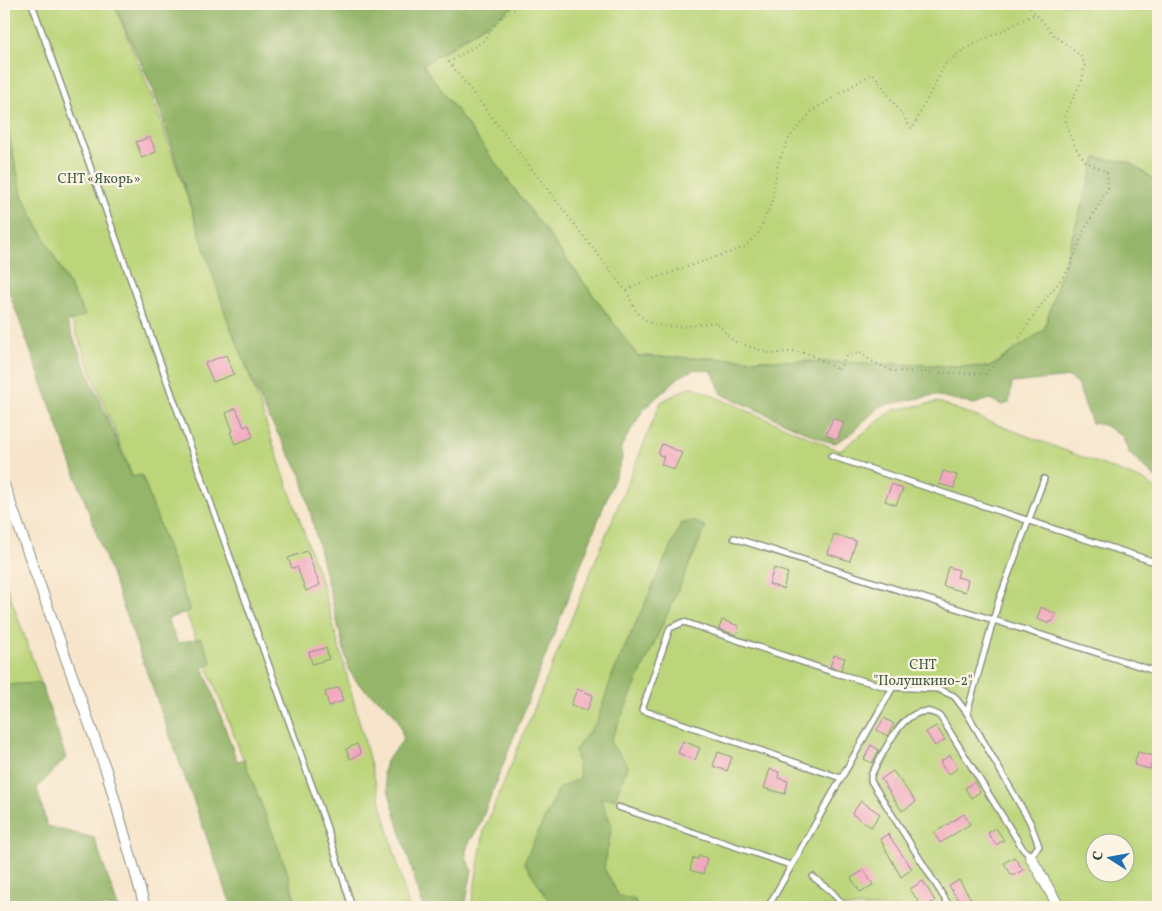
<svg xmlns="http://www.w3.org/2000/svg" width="1162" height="911" font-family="Vollkorn,serif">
<rect width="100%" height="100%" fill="#fcf5e5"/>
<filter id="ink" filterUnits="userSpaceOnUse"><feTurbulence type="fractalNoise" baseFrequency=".02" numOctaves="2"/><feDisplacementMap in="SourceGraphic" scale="10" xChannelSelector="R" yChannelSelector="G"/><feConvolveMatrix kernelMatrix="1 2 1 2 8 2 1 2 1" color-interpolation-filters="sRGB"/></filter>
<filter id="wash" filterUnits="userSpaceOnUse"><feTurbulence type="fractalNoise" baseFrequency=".0096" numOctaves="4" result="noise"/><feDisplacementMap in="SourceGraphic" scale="20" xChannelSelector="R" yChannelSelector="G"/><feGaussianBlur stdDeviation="1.12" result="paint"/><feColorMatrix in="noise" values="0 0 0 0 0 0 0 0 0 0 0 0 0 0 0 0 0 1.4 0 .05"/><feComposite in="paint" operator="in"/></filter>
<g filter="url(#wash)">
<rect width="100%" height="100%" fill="#f7e5cb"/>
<!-- green -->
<g fill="#bcd57a" stroke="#6e8957" fill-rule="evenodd">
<polygon points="4,4 114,4 153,99 323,587 409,907 297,907 286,868 22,195 9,135 4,122"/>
<polygon points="518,4 1158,4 1158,182 1129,162 1096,158 1044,330 990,367 638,356 423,65"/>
<path d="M 691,386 L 840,451 L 893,410 L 938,402 L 1145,481 L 1158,491 L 1158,907 L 471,907 L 484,830 L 661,402 ZM 1094,844 L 1124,844 L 1124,874 L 1094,874 Z"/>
<polygon points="4,579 41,683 4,685"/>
</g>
<!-- forest -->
<g fill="#95b66a" stroke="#5a7a4f">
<path d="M 114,4 L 518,4 L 423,65 L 638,356 L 990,367 L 1044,330 L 1096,158 L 1129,162 L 1158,182 L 1158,480 L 1129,453 L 1122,436 L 1104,425 L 1092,423 L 1078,386 L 1070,377 L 1012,383 L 1009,403 L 1002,405 L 990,399 L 974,404 L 934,395 L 880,406 L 849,435 L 835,443 L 823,440 L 722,394 L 712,371 L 695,369 L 679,377 L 643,410 L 621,447 L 622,459 L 478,829 C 467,845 461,852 472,870 L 465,907 L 423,907 L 383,773 L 386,761 L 403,740 C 400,708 382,705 361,686 C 356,682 353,676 349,670 L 301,475 L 264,409 L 227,319 L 154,92 Z"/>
<polygon points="4,122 9,135 22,195 85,315 67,323 132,477 142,475 190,611 167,619 178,643 201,638 212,664 203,667 237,761 244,760 286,868 297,907 232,907 4,278"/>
<polygon points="693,521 706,527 610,742 628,765 615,799 600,798 612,825 604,868 619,896 634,899 638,907 553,907 524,862 559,788 580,778 575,750 597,721 613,673 681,524"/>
<polygon points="41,683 66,758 37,788 47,826 94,838 118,907 4,907 4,685"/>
</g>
<g id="blocks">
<!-- building -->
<g fill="#f2a7bf">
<polygon points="150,137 156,152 142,158 136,142"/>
<polygon points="226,355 234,374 213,382 205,363"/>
<polygon points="236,408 244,427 249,425 253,437 235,444 230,432 233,431 226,413"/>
<polygon points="833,418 844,423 837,440 826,435"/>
<polygon points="662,444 682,453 674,470 661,464 664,457 658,454"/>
<polygon points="943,471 957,475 954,488 939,484"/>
<polygon points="892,484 903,489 896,505 885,501"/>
<polygon points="834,534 856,541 850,561 828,554"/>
<polygon points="307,551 320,585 306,591 297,567 292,568 288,558"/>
<polygon points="948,567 959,570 957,577 968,580 965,592 943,586"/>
<polygon points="774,568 788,573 783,589 769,584"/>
<polygon points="1041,607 1056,614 1052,622 1050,621 1049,624 1037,619"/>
<polygon points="722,620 739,626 736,635 719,629"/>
<polygon points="326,648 329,659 312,664 309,652"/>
<polygon points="834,655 845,658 841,670 830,667"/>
<polygon points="339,687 343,701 329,706 325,692"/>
<polygon points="577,689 593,695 587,711 571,705"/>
<polygon points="884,718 894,724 887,736 877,730"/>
<polygon points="936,726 945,740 935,746 926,732"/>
<polygon points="683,741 700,748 695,760 678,753"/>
<polygon points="357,744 361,754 350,759 346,749"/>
<polygon points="871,745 879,750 872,763 864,759"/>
<polygon points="718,752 732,757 727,771 713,766"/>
<polygon points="1138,752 1154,756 1150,769 1134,765"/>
<polygon points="950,755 958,768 948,775 940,762"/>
<polygon points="770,769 779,772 778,778 788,781 785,794 764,788"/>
<polygon points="893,771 916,802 902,811 881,779"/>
<polygon points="974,782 980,792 971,798 965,788"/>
<polygon points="861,801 880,814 871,827 852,814"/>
<polygon points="964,814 970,824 940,843 934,833"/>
<polygon points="996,828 1004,840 996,845 988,833"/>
<polygon points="888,834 912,869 901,877 880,839"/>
<polygon points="699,855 707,858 703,874 690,870 693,858 698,859"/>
<polygon points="1014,857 1023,870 1012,876 1004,863"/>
<polygon points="864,870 873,885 860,892 851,878"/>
<polygon points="959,880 976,907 963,907 949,886"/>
<polygon points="923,881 935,901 924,907 922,907 910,889"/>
</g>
</g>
</g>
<g filter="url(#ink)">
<use href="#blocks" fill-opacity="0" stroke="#8b9180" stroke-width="1"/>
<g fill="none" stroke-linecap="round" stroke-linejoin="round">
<defs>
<g id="lane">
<polyline points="32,4 326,825 352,907"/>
<polyline points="831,456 1158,563"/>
<polyline points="734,538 1158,672"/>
<polyline points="967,713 999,600 1044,479"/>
<path d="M 841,778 L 642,710 L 670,628 L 684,622 L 835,673 L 886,687 L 938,689 L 954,696 L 967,713 L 1030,822 L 1039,846 L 1030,856 L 1023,849 L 940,716 C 906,695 884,753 871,775 L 871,781 L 950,907"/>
<polyline points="618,807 790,865"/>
<polyline points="813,877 831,891 845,907"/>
<polyline points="768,907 893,687"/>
</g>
<g id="street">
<polyline points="4,485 107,773 145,907"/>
<polyline points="1030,856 1059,907"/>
</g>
</defs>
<!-- lane casing -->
<use href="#lane" stroke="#8b9180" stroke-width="8"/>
<!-- street casing -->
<use href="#street" stroke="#8b9180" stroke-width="12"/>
<!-- path -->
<g stroke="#8b9180" stroke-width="2" stroke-dasharray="1 4" stroke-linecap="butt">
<path d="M 523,4 L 502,17 L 482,42 L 449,62 L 626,291 C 630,298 633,306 637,312 C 654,335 692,325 716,322 L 733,341 L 772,354 L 793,351 L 810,354 L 838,370 L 847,356 L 860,352 L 870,360 L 892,371 L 985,374 L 1017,342 L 1038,309 L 1069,269 L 1084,231 L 1108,188 L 1107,172 L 1086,162 L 1077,150 L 1067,129 L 1065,115 L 1082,80 L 1085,64 L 1080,55 L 1054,35 L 1027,4"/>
<polyline points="627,291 635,285 745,247 759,232 772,202 778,163 789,138 813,110 873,73 912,129 945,64 963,50 1035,14"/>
</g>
<!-- lane -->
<use href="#lane" stroke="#fff" stroke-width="5"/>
<!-- street -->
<use href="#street" stroke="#fff" stroke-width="10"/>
</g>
</g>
<g text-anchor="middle" stroke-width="4.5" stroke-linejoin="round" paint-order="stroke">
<!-- park labels -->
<g font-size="14" fill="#3e5b42" stroke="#fcf5e5">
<text x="99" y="183">СНТ «Якорь»</text>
<text x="923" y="669">СНТ<tspan x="923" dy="16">"Полушкино-2"</tspan></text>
</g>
</g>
<!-- margin -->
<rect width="1162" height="911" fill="none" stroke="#fcf5e5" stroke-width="20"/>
<!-- north arrow -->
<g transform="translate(1110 858) rotate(281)"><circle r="24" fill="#fcf5e5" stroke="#a4ab9e"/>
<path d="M0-4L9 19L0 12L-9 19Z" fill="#1f6fb2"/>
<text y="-8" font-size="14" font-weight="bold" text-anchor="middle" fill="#1f3d34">С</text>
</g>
</svg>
